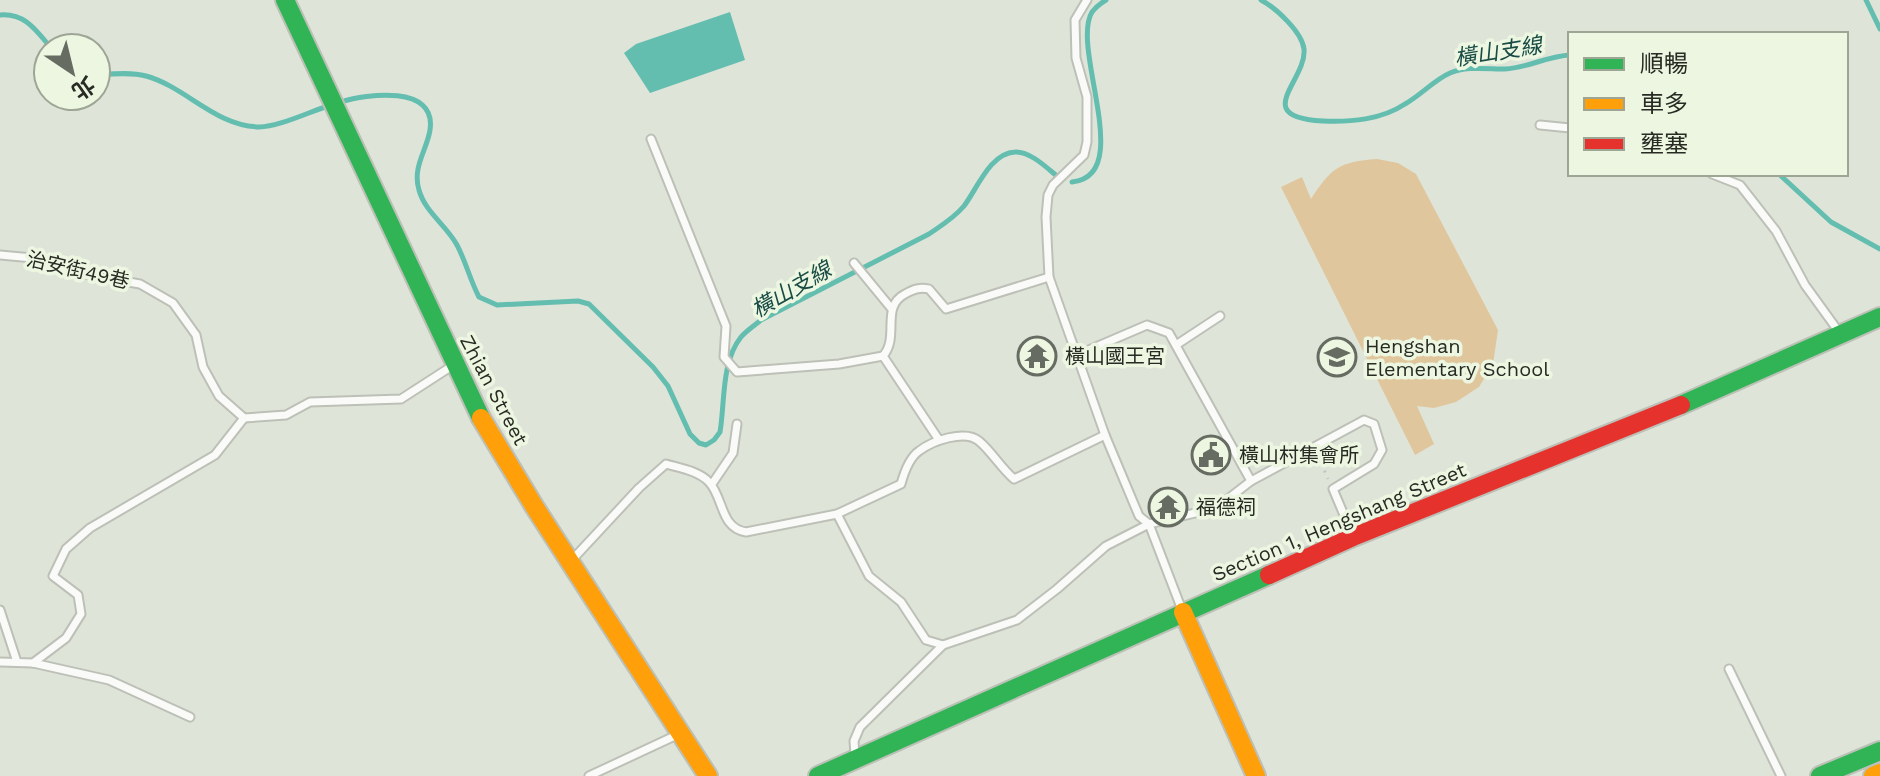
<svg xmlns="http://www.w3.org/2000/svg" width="1880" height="776" font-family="'Work Sans','Noto Sans TC',sans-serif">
<rect width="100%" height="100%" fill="#dfe4d9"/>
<!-- green -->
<path fill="#e0c69c" d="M 1377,159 L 1398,163 L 1416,174 L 1498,330 L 1493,364 L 1479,387 L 1456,402 L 1434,408 L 1417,406 L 1434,444 L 1415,455 L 1281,187 L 1302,177 L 1311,199 C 1332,167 1339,162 1377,159 Z"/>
<!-- water -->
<polygon fill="#64beb0" points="730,12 745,60 650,93 624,53 636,44"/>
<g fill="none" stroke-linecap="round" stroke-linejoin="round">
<!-- stream -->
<g stroke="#64beb0" stroke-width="5">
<path d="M 1261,0 C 1276,8 1302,32 1304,49 C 1307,81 1249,117 1323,121 C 1351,122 1381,120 1405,104 C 1421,95 1434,80 1450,73 C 1466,66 1487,69 1505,69 C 1527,68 1548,56 1570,55"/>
<polyline points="1866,0 1880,29"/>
<path d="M 0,15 C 25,13 36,30 51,48"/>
<path d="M 96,75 C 112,74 131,72 146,76 C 186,87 215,126 259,127 C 279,127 311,111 331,105"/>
<path d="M 341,102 C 366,94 437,84 430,130 C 427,150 412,167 419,190 C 425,212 446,225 457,245 C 466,262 470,280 479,297 L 497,305 L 578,301 L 589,304 L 653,367 L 668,386 L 690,434 L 699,443 L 706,445 L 714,440 L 720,432 C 725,403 721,362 741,337 C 746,331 755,325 761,320 L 929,234 C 942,225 954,218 964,206 C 977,189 990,153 1015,152 C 1030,151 1047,168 1058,177"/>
<polyline points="1779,174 1831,222 1880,249"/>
<path d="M 1072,182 C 1136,176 1070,48 1092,12 C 1095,8 1101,3 1106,0"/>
</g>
<defs>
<g id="lane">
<polyline points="1087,0 1075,20 1076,58 1087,97 1087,142 1084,155 1053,185 1048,195 1046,217 1049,277 1105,435 1139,516 1149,524 1182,610"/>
<polyline points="1540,125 1570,128"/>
<polyline points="651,139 726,326 724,357 737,372 839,364 883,356"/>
<polyline points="1712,174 1740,185 1776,231 1805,285 1839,332"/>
<polyline points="0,255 43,259 89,275 140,284 173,303 196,335 203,367 219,396 244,418 286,415 310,402 401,399 452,366"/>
<polyline points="854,263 891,308"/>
<polyline points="1176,345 1220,316"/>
<polyline points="1077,355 1147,325 1169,333 1251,481"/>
<path d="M 939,440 L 883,356 C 900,337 880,307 905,294 C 914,289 920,287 929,289 L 946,309 L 1049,277"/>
<polyline points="712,484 733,453 737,424"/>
<polyline points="837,514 869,576 901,602 926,640 943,645 1017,620 1057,589 1106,546 1149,524 1216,508 1251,481 1364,420 1374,424 1382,450 1374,464 1333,489 1352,534"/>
<path d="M 571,561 L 639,488 L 666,464 C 680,468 699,471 709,482 C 724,498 720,528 746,532 L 837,514 L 901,484 C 904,473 909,458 919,451 C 932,441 965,429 979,441 C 992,452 1001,468 1014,479 L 1105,435"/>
<polyline points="0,610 17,662"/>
<polyline points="0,662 33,663 109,680 190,717"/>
<polyline points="33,663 66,638 81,614 78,595 53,576 66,549 90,528 215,455 244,418"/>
<polyline points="1729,669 1781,776"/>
<polyline points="855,755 854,741 860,727 943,645"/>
<polyline points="589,776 679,734"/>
</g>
<g id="fast">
<polyline points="285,0 481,418"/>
<polyline points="1681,405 1880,317"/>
<polyline points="818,776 1269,575"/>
<polyline points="1820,776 1880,751"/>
</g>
<g id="slow">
<polyline points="481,418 534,506 708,776"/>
<polyline points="1183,612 1256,776"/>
<polyline points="1873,776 1880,773"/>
</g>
<polyline id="jam" points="1269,575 1353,537 1681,405"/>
</defs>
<!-- lane casing -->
<use href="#lane" stroke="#bcc0b7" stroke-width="11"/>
<!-- fast casing -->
<use href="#fast" stroke="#bcc0b7" stroke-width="22"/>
<!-- slow casing -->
<use href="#slow" stroke="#bcc0b7" stroke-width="22"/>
<!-- jam casing -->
<use href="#jam" stroke="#bcc0b7" stroke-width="22"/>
<!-- path -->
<polyline stroke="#c4c5c2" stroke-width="3" stroke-dasharray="2 6" stroke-linecap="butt" points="1318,456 1328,479"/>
<!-- lane -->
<use href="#lane" stroke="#fafbf9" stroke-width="7"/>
<!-- fast -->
<use href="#fast" stroke="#30b455" stroke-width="18"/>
<!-- slow -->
<use href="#slow" stroke="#ff9f0a" stroke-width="18"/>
<!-- jam -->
<use href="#jam" stroke="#e5322d" stroke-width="18"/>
</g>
<!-- icons -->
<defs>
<symbol id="temple-ring" viewBox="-11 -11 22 22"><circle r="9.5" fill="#ecf6e1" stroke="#676c63" stroke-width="1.5"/><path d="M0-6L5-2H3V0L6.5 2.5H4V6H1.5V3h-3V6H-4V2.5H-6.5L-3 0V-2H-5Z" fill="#676c63"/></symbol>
<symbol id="school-ring" viewBox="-11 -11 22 22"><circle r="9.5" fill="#ecf6e1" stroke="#676c63" stroke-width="1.5"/><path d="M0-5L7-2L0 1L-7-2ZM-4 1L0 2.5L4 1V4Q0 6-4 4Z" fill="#676c63"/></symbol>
<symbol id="civic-ring" viewBox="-11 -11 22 22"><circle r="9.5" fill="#ecf6e1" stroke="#676c63" stroke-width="1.5"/><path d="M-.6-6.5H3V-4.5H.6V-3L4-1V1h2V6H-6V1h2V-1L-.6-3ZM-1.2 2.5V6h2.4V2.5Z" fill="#676c63"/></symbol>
</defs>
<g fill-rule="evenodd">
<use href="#temple-ring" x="1015" y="334" width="44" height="44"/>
<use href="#school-ring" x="1315" y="335" width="44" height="44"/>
<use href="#civic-ring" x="1189" y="433" width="44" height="44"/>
<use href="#temple-ring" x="1146" y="485" width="44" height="44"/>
</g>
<g text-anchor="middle" stroke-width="7" stroke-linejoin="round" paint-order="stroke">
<!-- street labels -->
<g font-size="20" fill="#272b23" stroke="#ecf6e1">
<text transform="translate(78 270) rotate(13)" y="7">治安街49巷</text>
<text transform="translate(494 390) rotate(62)" y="7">Zhian Street</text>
<text transform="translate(1339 522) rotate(-23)" y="7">Section 1, Hengshang Street</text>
</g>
<!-- poi labels -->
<g font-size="20" fill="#272b23" stroke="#ecf6e1" text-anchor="start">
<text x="1365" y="353">Hengshan<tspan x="1365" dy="23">Elementary School</tspan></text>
<text x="1065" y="363">橫山國王宮</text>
<text x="1239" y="462">橫山村集會所</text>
<text x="1196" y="514">福德祠</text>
</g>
<!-- water labels -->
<g font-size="22" font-style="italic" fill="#184c45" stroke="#ecf6e1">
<text transform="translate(1498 51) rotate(-9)" y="8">橫山支線</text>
<text transform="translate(791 289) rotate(-30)" y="8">橫山支線</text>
</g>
</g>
<!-- legend -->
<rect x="1568" y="32" width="280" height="144" fill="#ecf6e1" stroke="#9da595" stroke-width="2"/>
<rect x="1584" y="58" width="40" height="12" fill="#30b455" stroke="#9da595" stroke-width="2"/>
<text x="1640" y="72" font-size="24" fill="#272b23">順暢</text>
<rect x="1584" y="98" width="40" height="12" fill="#ff9f0a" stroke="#9da595" stroke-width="2"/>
<text x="1640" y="112" font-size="24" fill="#272b23">車多</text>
<rect x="1584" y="138" width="40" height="12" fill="#e5322d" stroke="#9da595" stroke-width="2"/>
<text x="1640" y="152" font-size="24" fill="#272b23">壅塞</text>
<!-- north arrow -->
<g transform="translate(72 72) rotate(145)"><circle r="38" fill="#ecf6e1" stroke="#9da595" stroke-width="2"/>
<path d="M0-6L14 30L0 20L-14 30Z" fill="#676c63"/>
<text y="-12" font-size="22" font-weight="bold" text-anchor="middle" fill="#272b23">北</text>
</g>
</svg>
